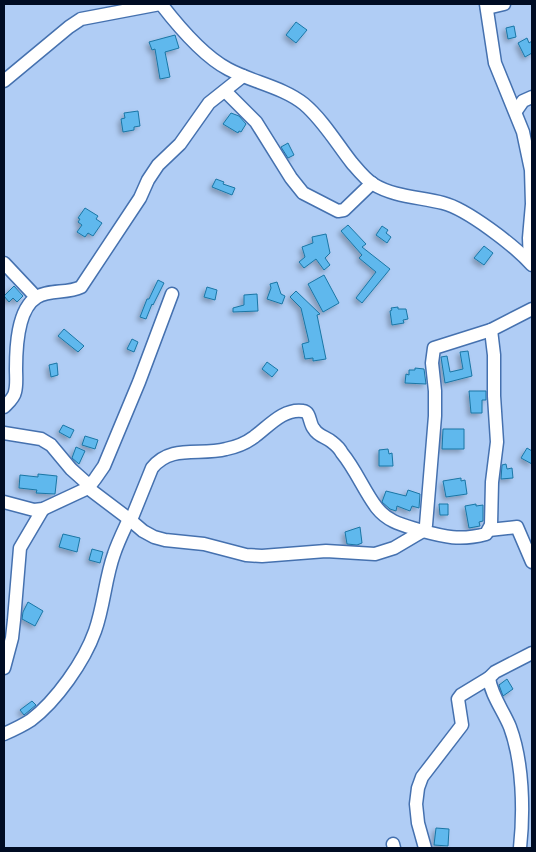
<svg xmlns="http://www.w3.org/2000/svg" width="536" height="852" font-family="Quicksand,sans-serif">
<defs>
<filter id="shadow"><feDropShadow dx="-3" dy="3" stdDeviation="2.5" flood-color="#0004"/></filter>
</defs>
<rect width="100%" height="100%" fill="#b0cdf5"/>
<!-- building -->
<g fill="#5eb8ed" stroke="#1a76a5" filter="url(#shadow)">
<polygon points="296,22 307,30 296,43 286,35"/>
<polygon points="514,26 516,37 508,39 506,28"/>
<polygon points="175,35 179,48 165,52 170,77 160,79 155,49 152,50 149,42"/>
<polygon points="527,38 529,43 532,41 532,53 525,57 518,43"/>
<polygon points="138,111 140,126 134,127 134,130 123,132 121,119 125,118 124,113"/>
<polygon points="231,113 239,116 246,124 241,132 239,131 238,133 223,124"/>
<polygon points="288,143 294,155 288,158 281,147"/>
<polygon points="216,179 224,182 223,184 235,188 232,195 212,187"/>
<polygon points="85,208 98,216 96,219 102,223 93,236 88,233 85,237 77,232 82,225 78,222 80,219 78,218"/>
<polygon points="348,225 366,244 362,247 390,269 362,303 356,298 376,272 359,258 362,255 341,231"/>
<polygon points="382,226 388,230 386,233 391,237 387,243 376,235"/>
<polygon points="326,234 330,253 325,258 330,265 324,270 316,259 304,268 299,262 305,257 302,247 313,243 312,237"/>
<polygon points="484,246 493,253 484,265 474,258"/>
<polygon points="324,275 339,303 323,312 308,284"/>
<polygon points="158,280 164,283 153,305 152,304 146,319 140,317 147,299 149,299"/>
<polygon points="277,282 281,294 285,296 282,304 267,299 271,288 270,284"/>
<polygon points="14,286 23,296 17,302 13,298 9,302 4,296"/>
<polygon points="207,287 217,290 215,300 204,297"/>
<polygon points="296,291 320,314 317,315 326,359 313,361 313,358 305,359 302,344 309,342 301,308 290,297"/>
<polygon points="257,294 258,311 233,312 233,308 244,305 244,295"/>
<polygon points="398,307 398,309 406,309 408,319 403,320 404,323 392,325 390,311 392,310 391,308"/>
<polygon points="64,329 84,346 78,352 58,336"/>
<polygon points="132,339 138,342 134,352 127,349"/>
<polygon points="468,351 472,376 445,383 441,357 447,356 450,372 463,369 460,352"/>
<polygon points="267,362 278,370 272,377 262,369"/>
<polygon points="57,363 58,375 51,377 49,365"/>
<polygon points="415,368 424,369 426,384 405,383 406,374 409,375 409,370 415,370"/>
<polygon points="469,391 486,391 486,400 482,400 482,413 471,413"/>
<polygon points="63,425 74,430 70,438 59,432"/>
<polygon points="443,429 464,429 464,449 442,449"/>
<polygon points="85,436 98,440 95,449 82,445"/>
<polygon points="76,447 85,451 79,464 72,458"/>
<polygon points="527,448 532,451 532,464 521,458"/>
<polygon points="388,449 389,454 392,453 393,466 379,466 379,450"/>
<polygon points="506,464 507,469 512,468 513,478 501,479 502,465"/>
<polygon points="38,474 57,476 55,494 36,493 37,490 19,488 20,475 38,477"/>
<polygon points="461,478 461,481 465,480 467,494 446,497 443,481"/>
<polygon points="408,490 420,494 419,508 412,506 410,511 397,506 396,511 390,509 382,502 386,491 406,496"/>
<polygon points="439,504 448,504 448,515 440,515"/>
<polygon points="476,504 476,506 483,505 483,521 479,522 480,526 469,528 465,506"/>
<polygon points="360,527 362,543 357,545 347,544 345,532"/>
<polygon points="63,534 80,538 77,552 59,547"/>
<polygon points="92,549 103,552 100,563 89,560"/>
<polygon points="28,602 43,611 35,626 22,619 23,612"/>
<polygon points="507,679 513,689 503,696 499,685"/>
<polygon points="32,701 36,705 24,715 20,710"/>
<polygon points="436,828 449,829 448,846 434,845"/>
</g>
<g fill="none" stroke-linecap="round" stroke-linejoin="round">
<defs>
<g id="minor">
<path d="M 161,4 C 178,26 203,56 228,69 C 252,82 283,87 304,104 C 323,120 337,144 352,163 C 358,170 365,179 373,184 C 394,197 420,197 443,203 C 467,209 515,246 532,265"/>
<polyline points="486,4 495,63 523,132 531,170 532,204 529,238 530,262"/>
<polyline points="487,8 504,4"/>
<polyline points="4,81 69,27 81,19 160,4"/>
<polyline points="225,91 256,122 291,178 303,193 338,211 344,210 372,183"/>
<polyline points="516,111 523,101 532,97"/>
<polyline points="4,263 36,297"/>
<path d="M 4,407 C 8,403 14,398 15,392 C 17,385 16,376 16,369 C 16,349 17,309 37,297 C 50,289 67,294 81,287 L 140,198 L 148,180 L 158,165 L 180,144 L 209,103 L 243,76"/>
<polyline points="4,433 41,439 51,445 71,469 90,486"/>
<polyline points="88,488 129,519 143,531 154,537 165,540 204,544 246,555 262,556 326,551 375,554 394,548 416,535 423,531 426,525 435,416 435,391 432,363 434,348 491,330 532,309"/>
<polyline points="4,502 34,510 43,509 88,488 95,479 104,466 139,382 172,294"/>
<path d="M 131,520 L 152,468 C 171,444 200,456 226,449 C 236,447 246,443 254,437 C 268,427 283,408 303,411 C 311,412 309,424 314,429 C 318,436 326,437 332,442 C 336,445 340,449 342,453 C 356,470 364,491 377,508 C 388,522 403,525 419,530 C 445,537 460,541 486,534 L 491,525 L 492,482 L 497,442 L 494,396 L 494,355 L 491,330"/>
<polyline points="489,530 517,527 532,562"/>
<polyline points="4,668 12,638 14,620 20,548 43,509"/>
<path d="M 4,734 C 13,730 22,726 31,720 C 56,701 84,662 95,631 C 104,606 105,579 114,554 C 118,542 124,530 129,519"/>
<polyline points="393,844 394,848"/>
<polyline points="425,848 418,823 416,804 418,788 422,777 462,725 458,699 461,695 489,678"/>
<path d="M 520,848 C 524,811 523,762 510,727 C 503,710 491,695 489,678 L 495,672 L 532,653"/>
</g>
</defs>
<!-- minor casing -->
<use href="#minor" stroke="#4571af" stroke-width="15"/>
<!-- minor -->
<use href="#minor" stroke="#fff" stroke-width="12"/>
</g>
<!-- border -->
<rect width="536" height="852" fill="none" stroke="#000c23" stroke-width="10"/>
</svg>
